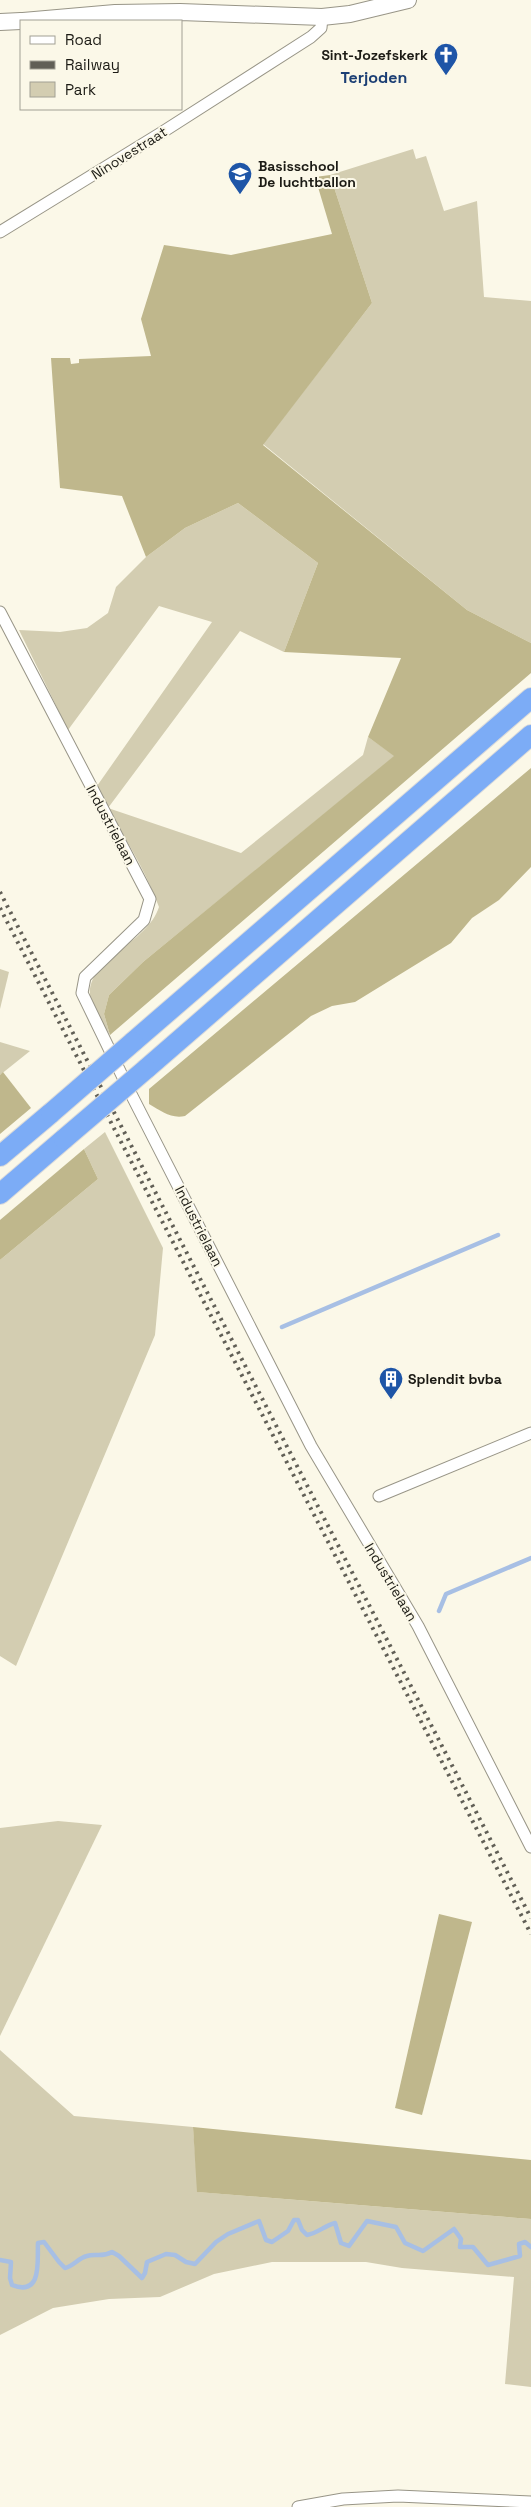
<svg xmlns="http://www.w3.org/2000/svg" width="531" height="2507" font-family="'Space Grotesk',sans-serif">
<rect width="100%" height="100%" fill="#fbf8e8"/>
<!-- green -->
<g fill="#d3cdb1">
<polygon points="413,149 416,159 426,156 444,211 477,201 484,297 531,301 531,643 467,610 263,444 372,303 330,175"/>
<path d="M 238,503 L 318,563 L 284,652 L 240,631 L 108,808 L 241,853 L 363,755 L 368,737 L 395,756 L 143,962 L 109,995 L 104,1014 L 110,1035 C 104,1025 96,1015 92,1005 C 77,961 146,947 159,907 C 144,865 117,827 97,786 L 212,622 L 159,606 L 68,730 L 19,630 L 60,632 L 87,628 L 108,613 L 116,587 L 146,557 L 185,528 Z"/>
<polygon points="0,969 9,972 0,1009"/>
<polygon points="0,1042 30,1051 0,1075"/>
<polygon points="105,1132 163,1248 155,1335 16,1666 0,1656 0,1260 98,1179 84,1149"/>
<polygon points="58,1821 102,1825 0,2036 0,1828"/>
<polygon points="0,2050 74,2116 193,2127 198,2192 531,2219 531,2387 505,2384 514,2277 402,2268 366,2262 272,2262 214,2274 160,2297 109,2299 53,2308 0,2335"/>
</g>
<!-- forest -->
<g fill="#bfb78c">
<polygon points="330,175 372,303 263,445 467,610 531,643 531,673 110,1035 104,1014 109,995 143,962 394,756 368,737 401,658 284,652 318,563 238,503 185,528 146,557 122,496 60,488 51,358 70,358 71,364 79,363 79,359 151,356 141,319 164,245 231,255 332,234 315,177"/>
<path d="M 531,768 L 531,867 L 499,900 L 472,918 L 451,943 L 355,1002 L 332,1006 L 311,1016 L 185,1116 C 171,1119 161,1111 149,1104 L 149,1089 Z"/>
<polygon points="3,1072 31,1108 0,1134 0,1075"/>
<polygon points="84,1149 98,1179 0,1260 0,1220"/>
<polygon points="439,1914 472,1922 422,2115 395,2108"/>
<polygon points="193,2127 531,2160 531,2219 197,2192"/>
</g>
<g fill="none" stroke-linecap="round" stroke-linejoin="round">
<!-- stream -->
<g stroke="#a7bfe4" stroke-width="4.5">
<polyline points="282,1327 498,1235"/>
<polyline points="439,1611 446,1594 531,1558"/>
<path d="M 0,2260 L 11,2262 L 10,2278 L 12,2285 C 43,2297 37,2260 38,2243 L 44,2242 L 59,2262 L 65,2268 C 74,2266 78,2258 87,2256 C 96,2253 101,2258 112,2252 L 119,2256 L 142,2278 L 145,2273 L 147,2262 L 166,2254 L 175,2255 L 186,2262 L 195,2264 L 216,2242 L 228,2234 L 259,2221 L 266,2240 L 272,2242 L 288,2231 L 294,2220 L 298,2220 L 302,2230 L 307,2235 C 318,2233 324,2226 335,2223 L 341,2243 L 349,2246 L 367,2221 L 396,2227 L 405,2243 L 423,2251 L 454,2229 L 461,2239 L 460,2247 L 473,2247 L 488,2265 L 520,2256 L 519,2244 L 525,2242 L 531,2247"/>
</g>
<defs>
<g id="street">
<polyline points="0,232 161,133 311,37 321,28 322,17"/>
<polyline points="0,612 150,899 144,920 85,977 82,993 131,1094 311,1446 418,1626 531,1847"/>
<polyline points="379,1496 531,1433"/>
<polyline points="298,2507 343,2499 398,2496 531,2502"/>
</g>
<g id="secondary">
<polyline points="23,21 115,13 180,12 322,17 350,14 408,0"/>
<polyline points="0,22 21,21"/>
</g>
<g id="highway">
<polyline points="133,1042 531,698"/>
<polyline points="146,1069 531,735"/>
<polyline points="0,1156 51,1113"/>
<polyline points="0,1194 64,1139"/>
</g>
</defs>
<!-- street casing -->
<use href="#street" stroke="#989587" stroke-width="13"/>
<!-- secondary casing -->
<use href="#secondary" stroke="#989587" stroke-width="18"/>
<!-- highway casing -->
<use href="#highway" stroke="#dbdbda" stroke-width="22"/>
<!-- street -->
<use href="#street" stroke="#fff" stroke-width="11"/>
<!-- secondary -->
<use href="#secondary" stroke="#fff" stroke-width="16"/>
<!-- highway -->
<use href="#highway" stroke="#7cacf6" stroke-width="20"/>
<!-- rail -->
<g stroke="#615f56" stroke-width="4" stroke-dasharray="2.5 5" stroke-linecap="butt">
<polyline points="0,892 531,1918"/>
<polyline points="0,908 531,1934"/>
</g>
<defs>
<g id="highway-bridge">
<polyline points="51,1113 133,1042"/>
<polyline points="64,1139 146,1069"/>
</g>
</defs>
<!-- highway-bridge casing -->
<use href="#highway-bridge" stroke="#dbdbda" stroke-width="22" stroke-linecap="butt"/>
<!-- highway-bridge -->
<use href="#highway-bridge" stroke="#7cacf6" stroke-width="20"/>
</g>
<!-- icons -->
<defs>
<symbol id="church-pin" viewBox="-11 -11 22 30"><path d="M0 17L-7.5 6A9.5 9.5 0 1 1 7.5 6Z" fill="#1e55a7" stroke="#fbf8e8"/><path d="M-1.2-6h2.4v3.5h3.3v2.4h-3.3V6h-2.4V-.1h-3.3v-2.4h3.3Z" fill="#fff"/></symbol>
<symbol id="school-pin" viewBox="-11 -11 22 30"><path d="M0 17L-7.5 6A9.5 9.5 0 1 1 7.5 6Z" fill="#1e55a7" stroke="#fbf8e8"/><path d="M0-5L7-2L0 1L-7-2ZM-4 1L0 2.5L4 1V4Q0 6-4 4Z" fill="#fff"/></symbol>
<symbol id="building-pin" viewBox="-11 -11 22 30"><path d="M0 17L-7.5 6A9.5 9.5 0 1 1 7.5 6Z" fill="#1e55a7" stroke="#fbf8e8"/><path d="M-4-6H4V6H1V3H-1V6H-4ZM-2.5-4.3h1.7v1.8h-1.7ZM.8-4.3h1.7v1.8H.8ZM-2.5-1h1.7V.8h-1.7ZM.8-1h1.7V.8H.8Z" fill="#fff"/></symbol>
</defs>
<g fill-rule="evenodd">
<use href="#church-pin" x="432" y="41" width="28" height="38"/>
<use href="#school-pin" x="226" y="160" width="28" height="38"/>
<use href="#building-pin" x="377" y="1365" width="28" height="38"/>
</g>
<g text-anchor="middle" stroke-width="4" stroke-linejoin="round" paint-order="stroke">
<!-- poi labels -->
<g font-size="14" font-weight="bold" fill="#1c1b15" stroke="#fbf8e8" text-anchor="start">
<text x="428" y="60" text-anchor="end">Sint-Jozefskerk</text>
<text x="258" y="171">Basisschool<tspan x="258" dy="16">De luchtballon</tspan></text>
<text x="408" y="1384">Splendit bvba</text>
</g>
<!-- street labels -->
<g font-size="14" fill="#1c1b15" stroke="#fbf8e8">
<text transform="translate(129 153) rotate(-32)" y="5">Ninovestraat</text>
<text transform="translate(111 825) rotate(62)" y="5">Industrielaan</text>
<text transform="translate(199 1226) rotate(63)" y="5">Industrielaan</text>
<text transform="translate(391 1582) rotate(59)" y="5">Industrielaan</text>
</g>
<!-- quarter labels -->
<g font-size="16" font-weight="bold" fill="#1c3f74" stroke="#fbf8e8">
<text x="374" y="83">Terjoden</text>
</g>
</g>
<!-- legend -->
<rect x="20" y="20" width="162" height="90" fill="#fbf8e8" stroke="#a2a094"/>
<rect x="30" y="36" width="25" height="8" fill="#ffffff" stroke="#a2a094"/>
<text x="65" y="45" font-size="15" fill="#1c1b15">Road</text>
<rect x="30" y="61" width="25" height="8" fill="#615f56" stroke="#a2a094"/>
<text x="65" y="70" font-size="15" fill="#1c1b15">Railway</text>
<rect x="30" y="82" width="25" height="15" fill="#d3cdb1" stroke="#a2a094"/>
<text x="65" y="95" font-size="15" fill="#1c1b15">Park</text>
</svg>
